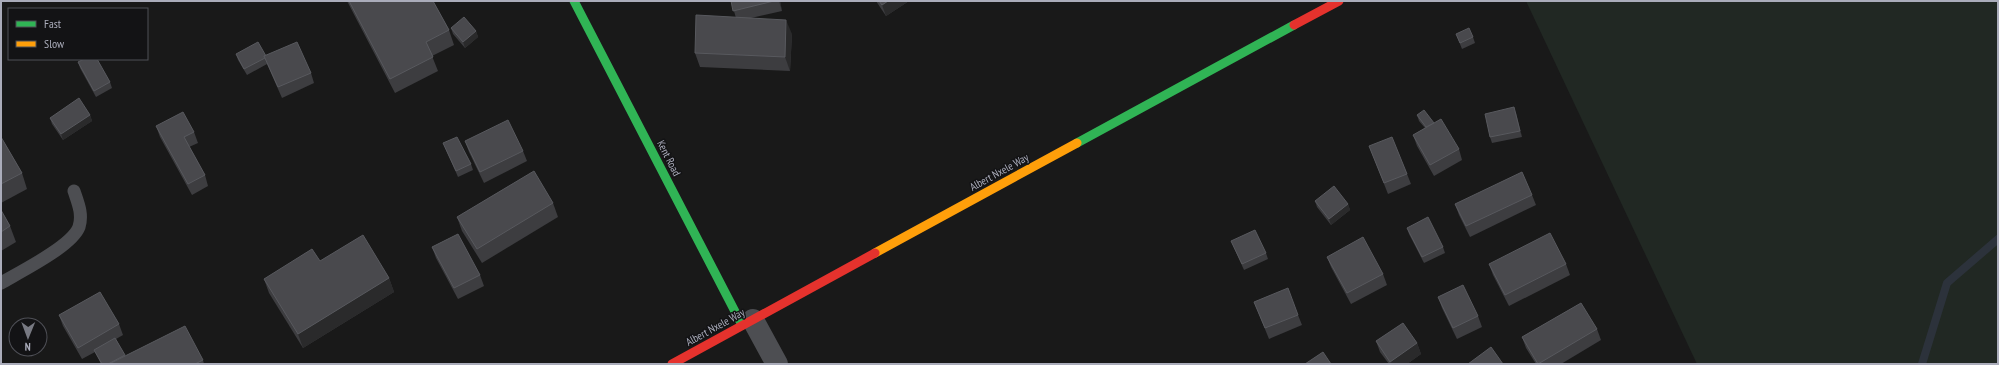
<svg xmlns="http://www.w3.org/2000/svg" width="1999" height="365" font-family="'PT Sans Narrow',sans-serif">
<rect width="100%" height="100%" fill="#191919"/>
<!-- green -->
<polygon fill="#212823" points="1526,1 1998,1 1998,364 1697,364"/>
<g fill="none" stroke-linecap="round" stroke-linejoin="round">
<!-- stream -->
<polyline stroke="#2c323b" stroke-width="8" points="1922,364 1947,283 1998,239"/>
<!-- lane -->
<path stroke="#4d4e52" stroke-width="13" d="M 1,283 C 20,272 72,246 79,227 C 83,214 78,203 74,191"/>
<!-- street -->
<polyline stroke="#4d4e52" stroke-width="22" points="753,320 777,364"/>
<!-- fast -->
<g stroke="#30b455" stroke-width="9">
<polyline points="574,1 742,325"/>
<polyline points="1077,143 1294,25"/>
</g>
<!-- slow -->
<polyline stroke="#ff9f0a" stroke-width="9" points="875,253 1077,143"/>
<!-- jam -->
<g stroke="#e5322d" stroke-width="9">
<polyline points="1294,25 1339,1"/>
<polyline points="672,364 875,253"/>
</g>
</g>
<!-- wall -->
<g fill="#3d3d40">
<polygon points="347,1 433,1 449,30 454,45 432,56 438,71 395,93"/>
<polygon points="731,1 780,1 782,11 751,18 792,34 790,71 700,67 695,53 736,18"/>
<polygon points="876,1 909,1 886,16"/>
<polygon points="451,28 476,31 478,37 465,48 453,34"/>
<polygon points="1456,34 1473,37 1475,43 1462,49"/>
<polygon points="236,54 266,56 311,73 314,83 282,98 267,64 247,75 238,60"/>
<polygon points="78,62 110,82 112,88 96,97 80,68"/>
<polygon points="1516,113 1522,137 1492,143 1490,137"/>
<polygon points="90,115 92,121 63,140 52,124 50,118"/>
<polygon points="1417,115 1434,123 1459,149 1462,160 1434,176 1417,146 1413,135 1425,128 1419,121"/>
<polygon points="156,126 194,132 198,143 189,147 205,175 208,186 192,195 160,137"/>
<polygon points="1,137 22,173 27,189 1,203"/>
<polygon points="465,141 523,151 527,161 484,183 469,152"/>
<polygon points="443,143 471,164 473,170 458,177"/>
<polygon points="1369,146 1407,174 1411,184 1388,194"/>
<polygon points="1532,195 1536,205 1470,237 1459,215 1455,204"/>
<polygon points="1315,201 1348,204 1350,210 1331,225 1317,207"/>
<polygon points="553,203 558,217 482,263 462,231 457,217"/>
<polygon points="1,210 10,226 16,242 1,251"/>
<polygon points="1407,228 1443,247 1445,253 1424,263 1409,234"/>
<polygon points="1231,241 1266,253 1268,259 1244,270"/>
<polygon points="432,247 480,275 484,286 458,299 436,258"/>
<polygon points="1327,257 1383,274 1387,285 1351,304 1331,267"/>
<polygon points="320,261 389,278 394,292 303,348 269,293 264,279"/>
<polygon points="1489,264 1566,264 1570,275 1509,306 1493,275"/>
<polygon points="1438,297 1478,316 1482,327 1457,339 1442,308"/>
<polygon points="1254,302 1298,315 1302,325 1269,339"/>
<polygon points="59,315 119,324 123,335 116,339 125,356 203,360 204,364 101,364 95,352 82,359 63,326"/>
<polygon points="1597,329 1601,340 1561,364 1536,364 1526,348 1522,337"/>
<polygon points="1376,341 1417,343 1421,354 1407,364 1389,364 1380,352"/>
</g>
<!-- shaded-wall -->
<g fill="#2a2a2b">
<polygon points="779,1 780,1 782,11"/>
<polygon points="888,1 909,1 886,16 882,5"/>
<polygon points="786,20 792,34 790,71 785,57"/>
<polygon points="476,31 478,37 465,48 463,42"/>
<polygon points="1514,107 1516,113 1522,137 1520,131"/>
<polygon points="90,115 92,121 63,140 61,134"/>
<polygon points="1348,204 1350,210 1331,225 1329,219"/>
<polygon points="389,278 394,292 303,348 298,334"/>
<polygon points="1417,343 1421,354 1407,364 1391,364 1390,362"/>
</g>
<!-- building -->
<g fill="#49494d" stroke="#58595e">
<polygon points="349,1 433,1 449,30 426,42 433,57 390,79"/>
<polygon points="731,1 774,1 733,11"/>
<polygon points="879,1 888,1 882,5"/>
<polygon points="696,15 786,20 785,57 695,53"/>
<polygon points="464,17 476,31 463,42 451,28"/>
<polygon points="1469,28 1473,37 1460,43 1456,34"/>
<polygon points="258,42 266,56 264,56 265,58 244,69 236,54"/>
<polygon points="297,42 311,73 278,87 264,56"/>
<polygon points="84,59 97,59 110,82 94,91 78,62"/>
<polygon points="79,98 90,115 61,134 50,118"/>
<polygon points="1514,107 1520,131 1490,137 1485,114"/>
<polygon points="1424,110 1434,123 1426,127 1417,115"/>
<polygon points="183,112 194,132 184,137 205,175 188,184 156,126"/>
<polygon points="1441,119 1459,149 1430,165 1413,135"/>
<polygon points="508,120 523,151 480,172 465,141"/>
<polygon points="1,137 22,173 1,184"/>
<polygon points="457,137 471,164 456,171 443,143"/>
<polygon points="1392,137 1407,174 1384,183 1369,146"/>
<polygon points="534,171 553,203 477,249 457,217"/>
<polygon points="1522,172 1532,195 1466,226 1455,204"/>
<polygon points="1334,186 1348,204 1329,219 1315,201"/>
<polygon points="1,210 10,226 1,232"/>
<polygon points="1428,217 1443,247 1422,257 1407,228"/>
<polygon points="1255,230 1266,253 1242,264 1231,241"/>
<polygon points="1550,233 1566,264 1505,295 1489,264"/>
<polygon points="458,234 480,275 454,288 432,247"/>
<polygon points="363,235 389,278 298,334 264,279 312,249 320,261"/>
<polygon points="1363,237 1383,274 1347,293 1327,257"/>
<polygon points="1463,285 1478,316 1453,328 1438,297"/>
<polygon points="1288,288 1298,315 1265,328 1254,302"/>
<polygon points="100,292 119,324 78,348 59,315"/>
<polygon points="1581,303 1597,329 1538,364 1522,337"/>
<polygon points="1403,323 1417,343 1390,362 1376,341"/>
<polygon points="185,326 203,360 195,364 109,364"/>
<polygon points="115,338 125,355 108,364 102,364 94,350"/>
<polygon points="1491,347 1503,364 1468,364"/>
<polygon points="1323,352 1331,364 1305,364"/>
</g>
<g text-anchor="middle" stroke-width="3" stroke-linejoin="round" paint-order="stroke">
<!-- street labels -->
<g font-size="11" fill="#aaacba" stroke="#131315">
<text transform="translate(669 158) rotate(63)" y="4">Kent Road</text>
<text transform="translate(999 172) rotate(-29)" y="4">Albert Nxele Way</text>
<text transform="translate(715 327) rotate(-29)" y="4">Albert Nxele Way</text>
</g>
</g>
<!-- border -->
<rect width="1999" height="365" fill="none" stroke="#aaacba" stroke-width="4"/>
<!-- legend -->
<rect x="8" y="8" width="140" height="52" fill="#131315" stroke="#4f5057"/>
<rect x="16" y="21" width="20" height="6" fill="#30b455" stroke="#4f5057"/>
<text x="44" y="28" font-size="12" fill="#aaacba">Fast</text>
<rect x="16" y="41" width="20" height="6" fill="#ff9f0a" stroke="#4f5057"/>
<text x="44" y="48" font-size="12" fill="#aaacba">Slow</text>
<!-- north arrow -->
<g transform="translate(28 337) rotate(181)"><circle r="19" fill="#131315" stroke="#4f5057"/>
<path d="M0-3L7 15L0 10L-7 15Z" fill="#777982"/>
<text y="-6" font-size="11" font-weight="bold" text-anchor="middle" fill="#aaacba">N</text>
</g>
</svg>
